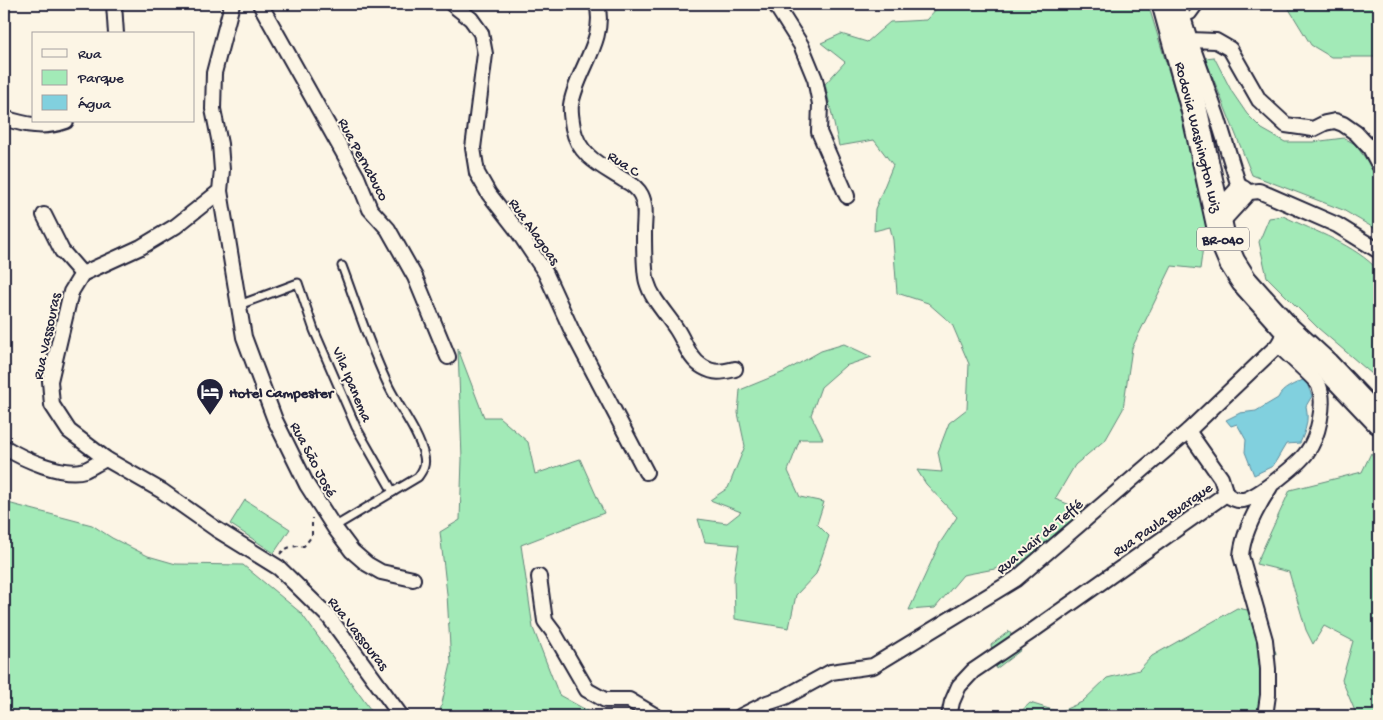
<svg xmlns="http://www.w3.org/2000/svg" width="1383" height="720" font-family="'Gochi Hand',sans-serif">
<rect width="100%" height="100%" fill="#fcf5e5"/>
<filter id="ink" filterUnits="userSpaceOnUse"><feTurbulence type="fractalNoise" baseFrequency=".02" numOctaves="2"/><feDisplacementMap in="SourceGraphic" scale="10" xChannelSelector="R" yChannelSelector="G"/><feConvolveMatrix kernelMatrix="1 2 1 2 8 2 1 2 1" color-interpolation-filters="sRGB"/></filter>
<g filter="url(#ink)">
<!-- green -->
<g fill="#a2eab7" stroke="#628679">
<polygon points="941,4 1148,4 1209,202 1200,269 1172,266 1132,348 1123,409 1106,439 1075,465 1055,499 1086,511 1021,564 963,575 935,608 909,610 940,543 957,517 926,484 917,470 942,472 938,452 949,423 967,409 969,364 952,324 928,303 897,293 893,240 890,227 874,231 875,209 893,165 874,140 839,146 825,84 845,62 821,43 841,34 867,42 890,22 926,20"/>
<polygon points="1286,4 1379,4 1379,57 1331,57 1311,45"/>
<polygon points="1214,57 1232,92 1247,114 1262,129 1285,142 1313,142 1344,138 1355,144 1379,177 1379,231 1343,210 1252,175 1205,58"/>
<path d="M 1283,216 C 1316,232 1354,244 1379,271 L 1379,380 L 1318,328 L 1267,277 L 1259,242 L 1269,218 Z"/>
<polygon points="844,344 872,357 845,366 821,387 811,415 823,439 800,439 788,471 800,497 824,502 817,524 829,536 816,574 796,595 789,628 735,619 734,576 739,545 705,542 698,519 727,523 741,512 710,500 728,488 745,446 738,413 740,390 784,372 821,351"/>
<polygon points="458,349 484,417 499,417 528,442 535,474 580,459 604,513 521,545 533,628 559,695 597,716 439,716 451,664 447,594 440,532 460,520 462,459"/>
<polygon points="1371,453 1379,464 1379,716 1357,716 1342,680 1353,641 1324,626 1313,644 1306,630 1289,572 1256,564 1290,490 1362,472"/>
<polygon points="245,500 290,529 274,553 230,524"/>
<polygon points="4,502 92,525 112,538 148,556 176,564 243,565 301,613 375,716 4,716"/>
<polygon points="1237,608 1258,612 1276,653 1259,716 1016,716 1030,703 1059,712 1082,702 1107,678 1139,670 1152,656"/>
<polygon points="1009,631 1021,650 996,669 991,645"/>
</g>
<!-- water -->
<path fill="#81d0de" stroke="#5b8a9d" d="M 1305,379 L 1312,396 L 1306,406 C 1309,420 1306,430 1300,443 L 1286,444 L 1273,466 L 1254,475 L 1245,452 L 1246,440 L 1237,424 L 1231,426 L 1226,420 L 1240,413 L 1256,411 L 1278,398 C 1282,388 1295,384 1305,379 Z"/>
<g fill="none" stroke-linecap="round" stroke-linejoin="round">
<defs>
<g id="lane">
<polyline points="1183,19 1192,15 1200,4"/>
<polyline points="239,305 298,283 314,330 356,427 393,492"/>
<path d="M 334,527 L 418,477 C 423,470 426,465 424,456 C 419,433 400,409 389,387 C 370,348 357,306 342,266"/>
</g>
<g id="street">
<polyline points="114,4 116,34"/>
<polyline points="232,4 214,73 213,109 220,144 222,170 220,191 176,226 141,247 82,274 71,292 50,381 52,405 69,431 106,459 162,491 216,529 279,568 329,617 401,716"/>
<polyline points="260,4 357,177 370,209 388,229 415,277 448,357"/>
<polyline points="452,4 471,19 481,33 485,54 473,148 477,173 489,194 517,230 545,272 572,331 646,472"/>
<path d="M 597,4 C 607,40 576,71 571,105 C 570,112 572,121 573,128 C 579,157 602,166 624,180 C 630,183 638,189 641,195 C 647,207 644,220 644,232 C 644,244 644,272 647,282 C 652,300 667,314 677,330 C 685,342 689,359 703,367 C 715,374 722,372 735,369"/>
<polyline points="775,4 801,45 815,79 820,104 819,132 847,196"/>
<polyline points="1179,4 1190,40 1216,41 1230,49 1259,100 1286,125 1313,129 1325,123 1335,121 1343,124 1356,133 1370,148 1379,165"/>
<polyline points="1190,40 1218,119 1241,193 1259,191 1337,225 1379,251"/>
<path d="M 4,118 C 25,125 44,129 66,121"/>
<polyline points="220,191 244,337 275,420 307,485 334,527 352,551 367,564 381,572 413,579"/>
<polyline points="44,215 62,251 82,274"/>
<polyline points="1188,431 1221,478 1226,494"/>
<path d="M 4,447 C 23,459 63,477 85,470 C 92,467 99,462 106,459"/>
<polyline points="539,577 545,621 554,633 587,690 605,700 629,700 656,716"/>
<polyline points="741,716 767,703 785,697 831,672 873,666 1016,579 1188,431 1278,345 1287,329"/>
<path d="M 949,716 L 952,702 L 959,686 L 973,671 L 1035,629 L 1226,494 C 1231,498 1239,502 1247,499 C 1261,494 1299,464 1307,452 C 1318,438 1326,403 1319,386 C 1317,380 1285,352 1278,345"/>
<path d="M 1265,716 L 1268,695 L 1268,669 L 1265,640 L 1241,556 C 1243,532 1257,507 1270,487"/>
</g>
<g id="highway">
<polyline points="1165,4 1194,109 1223,241 1232,262 1244,281 1287,329 1326,365 1379,421"/>
<polyline points="1219,217 1241,193"/>
</g>
</defs>
<!-- lane casing -->
<use href="#lane" stroke="#22223b" stroke-width="11"/>
<!-- street casing -->
<use href="#street" stroke="#22223b" stroke-width="18"/>
<!-- highway casing -->
<use href="#highway" stroke="#22223b" stroke-width="29"/>
<!-- path -->
<path stroke="#22223b" stroke-width="2" stroke-dasharray="4 4" stroke-linecap="butt" d="M 280,554 C 287,546 294,546 304,546 L 312,536 L 312,518"/>
<!-- lane -->
<use href="#lane" stroke="#fcf5e5" stroke-width="7"/>
<!-- street -->
<use href="#street" stroke="#fcf5e5" stroke-width="14"/>
<!-- highway -->
<use href="#highway" stroke="#fcf5e5" stroke-width="25"/>
</g>
</g>
<!-- icons -->
<defs>
<symbol id="hotel-pin" viewBox="-11 -11 22 30"><path d="M0 17L-7.5 6A9.5 9.5 0 1 1 7.5 6Z" fill="#22223b" stroke="#fcf5e5"/><path d="M-6-4.5h1.5V1H6V5H4.5V3h-9V5H-6ZM-4 0a1.8 1.8 0 1 1 3.6 0ZM.5 0V-2.5h3Q6-2.5 6 0Z" fill="#fff"/></symbol>
</defs>
<g fill-rule="evenodd">
<use href="#hotel-pin" x="194" y="376" width="32" height="43"/>
</g>
<g text-anchor="middle" stroke-width="4" stroke-linejoin="round" paint-order="stroke">
<!-- shield labels -->
<rect fill="#fcf5e5" stroke="#63616e" stroke-width="1" x="1197" y="227.5" width="52" height="23" rx="4"/>
<g font-size="14" font-weight="bold" fill="#22223b">
<text x="1223" y="244">BR-040</text>
</g>
<!-- street labels -->
<g font-size="15" fill="#22223b" stroke="#fcf5e5">
<text transform="translate(1199 137) rotate(76)" y="5">Rodovia Washington Luiz</text>
<text transform="translate(364 159) rotate(62)" y="5">Rua Pernabuco</text>
<text transform="translate(624 163) rotate(33)" y="5">Rua C</text>
<text transform="translate(535 231) rotate(55)" y="5">Rua Alagoas</text>
<text transform="translate(46 336) rotate(-78)" y="5">Rua Vassouras</text>
<text transform="translate(353 384) rotate(67)" y="5">Vila Ipanema</text>
<text transform="translate(314 459) rotate(62)" y="5">Rua São José</text>
<text transform="translate(1162 519) rotate(-35)" y="5">Rua Paula Buarque</text>
<text transform="translate(1039 536) rotate(-40)" y="5">Rua Nair de Teffé</text>
<text transform="translate(359 633) rotate(52)" y="5">Rua Vassouras</text>
</g>
<!-- poi labels -->
<g font-size="15" font-weight="bold" fill="#22223b" stroke="#fcf5e5" text-anchor="start">
<text x="229" y="397">Hotel Campester</text>
</g>
</g>
<!-- margin -->
<rect width="1383" height="720" fill="none" stroke="#fcf5e5" stroke-width="20"/>
<rect x="10" y="10" width="1363" height="700" fill="none" stroke="#22223b" stroke-width="2" filter="url(#ink)"/>
<!-- legend -->
<rect x="32" y="32" width="162" height="90" fill="#fcf5e5" stroke="#a5a1a1"/>
<rect x="42" y="49" width="25" height="8" fill="#fcf5e5" stroke="#a5a1a1"/>
<text x="78" y="58" font-size="15" fill="#22223b">Rua</text>
<rect x="42" y="70" width="25" height="15" fill="#a2eab7" stroke="#a5a1a1"/>
<text x="78" y="82" font-size="15" fill="#22223b">Parque</text>
<rect x="42" y="95" width="25" height="15" fill="#81d0de" stroke="#a5a1a1"/>
<text x="78" y="108" font-size="15" fill="#22223b">Água</text>
</svg>
